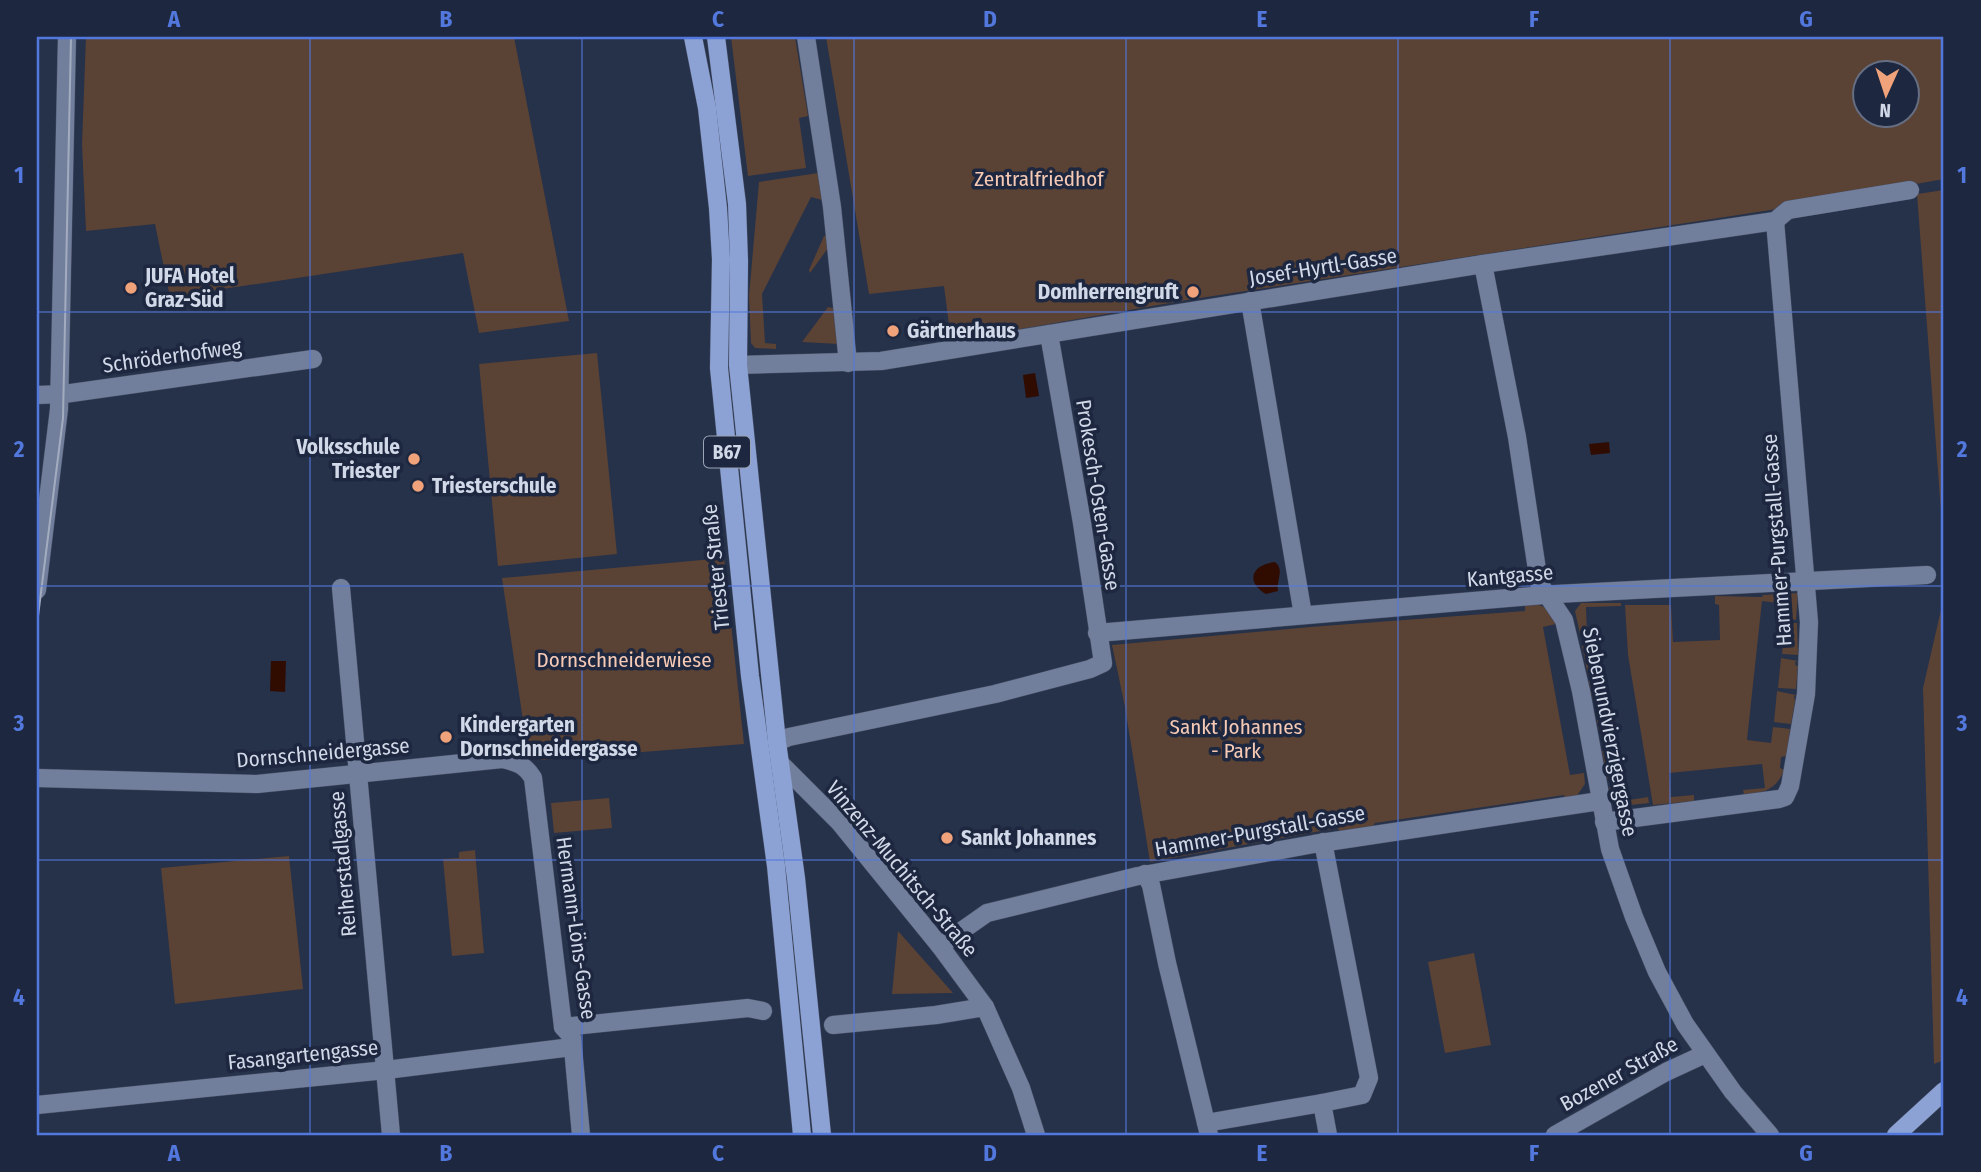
<svg xmlns="http://www.w3.org/2000/svg" width="1981" height="1172" font-family="'Fira Sans Condensed',sans-serif">
<rect width="100%" height="100%" fill="#26314a"/>
<!-- green -->
<g fill="#5a4235" fill-rule="evenodd">
<polygon points="86,37 514,37 569,321 479,333 463,253 170,297 155,224 86,231 82,144"/>
<polygon points="731,37 795,37 808,116 799,118 806,168 748,176"/>
<path d="M 826,37 L 1944,37 L 1944,179 L 1777,209 L 1187,300 L 951,341 L 944,286 L 869,294 ZM 1866,74 L 1908,74 L 1908,116 L 1866,116 Z"/>
<polygon points="818,173 822,200 811,197 762,294 765,343 776,344 776,349 755,348 751,343 749,296 759,182"/>
<polygon points="1944,190 1944,551 1917,194"/>
<polygon points="824,236 828,236 828,248 810,273 809,270"/>
<polygon points="828,307 833,308 838,344 802,342"/>
<polygon points="597,353 617,554 498,566 479,364"/>
<polygon points="724,558 744,744 541,760 526,741 502,578"/>
<path d="M 1798,593 L 1796,620 L 1785,618 L 1786,604 L 1762,601 L 1747,740 L 1771,743 L 1773,727 L 1790,729 L 1787,756 L 1781,757 L 1780,768 L 1784,770 C 1777,789 1764,794 1744,794 L 1743,790 L 1765,788 L 1762,764 L 1669,773 L 1671,797 L 1694,795 L 1694,801 L 1653,805 L 1628,655 L 1625,605 L 1671,605 L 1673,642 L 1720,640 L 1719,605 L 1715,604 L 1715,596 L 1762,597 L 1763,595 Z"/>
<polygon points="1944,597 1944,1060 1934,1064 1923,688"/>
<polygon points="1581,603 1621,603 1621,606 1586,607 1587,634 1580,634 1575,611"/>
<path d="M 1525,604 C 1542,604 1552,607 1556,624 L 1543,627 L 1570,775 L 1584,773 L 1585,784 L 1576,797 L 1565,800 L 1564,795 L 1375,823 L 1371,829 L 1342,833 L 1337,828 L 1150,862 L 1125,707 L 1112,645 L 1310,627 L 1525,611 Z"/>
<polygon points="1785,623 1797,623 1798,655 1782,654"/>
<polygon points="1590,644 1598,645 1601,674 1588,675 1582,646"/>
<polygon points="1781,658 1798,661 1795,662 1796,666 1798,666 1796,689 1778,688"/>
<polygon points="1602,678 1607,707 1597,711 1591,693 1593,688 1590,687 1589,681"/>
<polygon points="1777,691 1796,695 1794,696 1795,701 1791,724 1774,722"/>
<polygon points="1608,712 1613,743 1603,744 1597,721 1598,716 1596,716 1596,713"/>
<polygon points="1614,749 1619,776 1607,778 1602,751"/>
<polygon points="1620,781 1623,801 1648,797 1649,803 1621,806 1614,804 1611,800 1614,799 1609,788 1612,787 1611,783"/>
<polygon points="609,798 612,828 554,833 551,803"/>
<polygon points="475,850 484,953 452,956 443,859 459,858 459,852"/>
<polygon points="289,856 303,989 175,1004 161,868"/>
<polygon points="898,931 953,993 892,994"/>
<polygon points="1474,953 1491,1045 1445,1053 1428,962"/>
</g>
<!-- water -->
<g fill="#300c00">
<polygon points="1035,373 1039,396 1026,398 1023,375"/>
<polygon points="1609,442 1610,453 1591,455 1589,444"/>
<path d="M 1275,562 C 1285,570 1276,580 1278,591 L 1266,594 C 1244,581 1253,564 1275,562 Z"/>
<polygon points="271,661 286,661 285,692 270,691"/>
</g>
<g fill="none" stroke-linecap="round" stroke-linejoin="round">
<defs>
<g id="minor">
<polyline points="806,37 832,207 848,363"/>
<polyline points="1483,264 1517,437 1539,583 1564,620 1581,691 1610,849 1634,917 1657,972 1685,1024 1733,1092 1770,1135"/>
<polyline points="1250,301 1303,615"/>
<polyline points="738,365 881,361 1483,264 1775,221 1788,210 1910,190"/>
<polyline points="37,395 64,394 313,359"/>
<polyline points="341,588 391,1135"/>
<polyline points="37,590 59,409 67,37"/>
<polyline points="1097,633 1556,594 1927,575"/>
<polyline points="777,742 789,737 995,694 1090,669 1103,663 1082,523 1049,334"/>
<polyline points="781,764 840,823 940,946 985,1007 1021,1088 1036,1135"/>
<path d="M 37,778 L 257,784 L 502,759 C 517,762 525,765 533,778 L 563,1027 L 572,1037 L 581,1135"/>
<polyline points="1604,822 1779,799 1785,797 1790,786 1806,694 1809,622 1775,221"/>
<polyline points="1323,842 1369,1078 1362,1095 1322,1103 1328,1135"/>
<polyline points="1145,874 1151,885 1167,963 1209,1135"/>
<polyline points="940,946 987,913 1138,876 1314,844 1600,801"/>
<polyline points="833,1025 936,1015 985,1007"/>
<polyline points="563,1027 748,1008 763,1011"/>
<polyline points="37,1105 386,1070 572,1047"/>
<polyline points="1206,1123 1322,1103"/>
<polyline points="1555,1135 1666,1072 1705,1054"/>
</g>
<g id="major">
<polyline points="693,37 707,108 718,208 721,259 719,368 750,676 776,866 802,1135"/>
<polyline points="716,37 737,204 739,261 738,365 777,742 796,878 822,1135"/>
<polyline points="1896,1135 1944,1091"/>
</g>
</defs>
<!-- minor casing -->
<use href="#minor" stroke="#454e64" stroke-width="19"/>
<!-- major casing -->
<use href="#major" stroke="#454e64" stroke-width="19"/>
<!-- minor -->
<use href="#minor" stroke="#727f9c" stroke-width="18"/>
<!-- major -->
<use href="#major" stroke="#8ca2d4" stroke-width="18"/>
<!-- tram -->
<polyline stroke="#a3acbf" stroke-width="2" points="37,624 63,418 71,37"/>
</g>
<!-- grid -->
<path fill="none" stroke="#5378dd" stroke-width="2" stroke-opacity="0.55" d="M 310,37 L 310,1135M 582,37 L 582,1135M 854,37 L 854,1135M 1126,37 L 1126,1135M 1398,37 L 1398,1135M 1670,37 L 1670,1135M 37,312 L 1944,312M 37,586 L 1944,586M 37,860 L 1944,860"/>
<!-- markers -->
<g fill="#f0a27a" stroke="#1d273f" stroke-width="2.5">
<circle cx="131" cy="288" r="7"/>
<circle cx="1193" cy="292" r="7"/>
<circle cx="893" cy="331" r="7"/>
<circle cx="414" cy="459" r="7"/>
<circle cx="418" cy="486" r="7"/>
<circle cx="446" cy="737" r="7"/>
<circle cx="947" cy="838" r="7"/>
</g>
<g text-anchor="middle" stroke-width="7" stroke-linejoin="round" paint-order="stroke">
<!-- shield labels -->
<rect fill="#1d273f" stroke="#9ba4b6" stroke-width="2" x="704" y="436.5" width="46" height="31" rx="5"/>
<g font-size="19" font-weight="bold" fill="#d1d9e9">
<text x="727" y="459">B67</text>
</g>
<!-- park labels -->
<g font-size="21" fill="#f6cab5" stroke="#1d273f">
<text x="1039" y="186">Zentralfriedhof</text>
<text x="624" y="667">Dornschneiderwiese</text>
<text x="1236" y="734">Sankt Johannes<tspan x="1236" dy="24">- Park</tspan></text>
</g>
<!-- street labels -->
<g font-size="21" fill="#d1d9e9" stroke="#1d273f">
<text transform="translate(1323 267) rotate(-9)" y="7">Josef-Hyrtl-Gasse</text>
<text transform="translate(172 356) rotate(-8)" y="7">Schröderhofweg</text>
<text transform="translate(1098 495) rotate(81)" y="7">Prokesch-Osten-Gasse</text>
<text transform="translate(1777 540) rotate(-94)" y="7">Hammer-Purgstall-Gasse</text>
<text transform="translate(716 567) rotate(-96)" y="7">Triester Straße</text>
<text transform="translate(1510 576) rotate(-5)" y="7">Kantgasse</text>
<text transform="translate(1610 732) rotate(79)" y="7">Siebenundvierzigergasse</text>
<text transform="translate(323 753) rotate(-5)" y="7">Dornschneidergasse</text>
<text transform="translate(1260 831) rotate(-10)" y="7">Hammer-Purgstall-Gasse</text>
<text transform="translate(343 864) rotate(-95)" y="7">Reiherstadlgasse</text>
<text transform="translate(902 869) rotate(50)" y="7">Vinzenz-Muchitsch-Straße</text>
<text transform="translate(576 928) rotate(82)" y="7">Hermann-Löns-Gasse</text>
<text transform="translate(303 1055) rotate(-6)" y="7">Fasangartengasse</text>
<text transform="translate(1619 1074) rotate(-29)" y="7">Bozener Straße</text>
</g>
<!-- poi labels -->
<g font-size="21" font-weight="bold" fill="#d1d9e9" stroke="#1d273f" text-anchor="start">
<text x="145" y="283">JUFA Hotel<tspan x="145" dy="24">Graz-Süd</tspan></text>
<text x="1179" y="299" text-anchor="end">Domherrengruft</text>
<text x="907" y="338">Gärtnerhaus</text>
<text x="400" y="454" text-anchor="end">Volksschule<tspan x="400" dy="24">Triester</tspan></text>
<text x="432" y="493">Triesterschule</text>
<text x="460" y="732">Kindergarten<tspan x="460" dy="24">Dornschneidergasse</tspan></text>
<text x="961" y="845">Sankt Johannes</text>
</g>
</g>
<!-- border -->
<rect width="1981" height="1172" fill="none" stroke="#1d273f" stroke-width="77"/>
<!-- north arrow -->
<g transform="translate(1886 94) rotate(183)"><circle r="33" fill="#1d273f" stroke="#656e83" stroke-width="2"/>
<path d="M0-5L12 26L0 18L-12 26Z" fill="#f0a27a"/>
<text y="-10" font-size="19" font-weight="bold" text-anchor="middle" fill="#d1d9e9">N</text>
</g>
<rect x="38" y="38" width="1904" height="1096" fill="none" stroke="#5378dd" stroke-width="2.5"/>
<g font-size="23" text-anchor="middle" font-weight="bold" fill="#5378dd">
<text x="174" y="27">A</text>
<text x="446" y="27">B</text>
<text x="718" y="27">C</text>
<text x="990" y="27">D</text>
<text x="1262" y="27">E</text>
<text x="1534" y="27">F</text>
<text x="1806" y="27">G</text>
<text x="19" y="183">1</text>
<text x="1962" y="183">1</text>
<text x="19" y="457">2</text>
<text x="1962" y="457">2</text>
<text x="19" y="731">3</text>
<text x="1962" y="731">3</text>
<text x="19" y="1005">4</text>
<text x="1962" y="1005">4</text>
<text x="174" y="1161">A</text>
<text x="446" y="1161">B</text>
<text x="718" y="1161">C</text>
<text x="990" y="1161">D</text>
<text x="1262" y="1161">E</text>
<text x="1534" y="1161">F</text>
<text x="1806" y="1161">G</text>
</g>
</svg>
